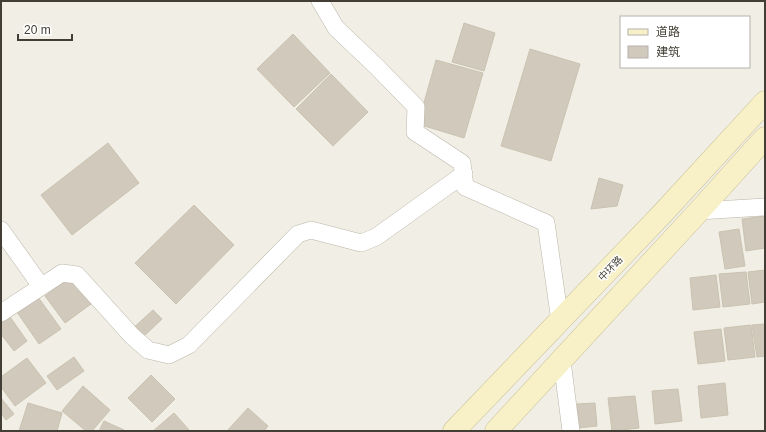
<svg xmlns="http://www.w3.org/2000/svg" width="766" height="432" font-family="Helvetica,'Noto Sans SC',sans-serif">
<rect width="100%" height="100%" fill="#f0eee5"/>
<!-- building -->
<g fill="#d1cabc" stroke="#cac2b0">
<polygon points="464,23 495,33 484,71 452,62"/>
<polygon points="293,34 330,73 294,107 257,69"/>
<polygon points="530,49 580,64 551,161 501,146"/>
<polygon points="436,60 483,73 464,138 418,124"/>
<polygon points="331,74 368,112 333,146 296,109"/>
<polygon points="108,143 139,183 72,235 41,195"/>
<polygon points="599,178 623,185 617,206 591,209"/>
<polygon points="194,205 234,245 176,304 135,263"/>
<polygon points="765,216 765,248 746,251 742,219"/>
<polygon points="739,229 745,266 725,269 719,232"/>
<polygon points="765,270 765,302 752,304 748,272"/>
<polygon points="746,272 750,304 723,307 719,274"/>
<polygon points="716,275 720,307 693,310 690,278"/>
<polygon points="71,277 91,304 65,323 45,296"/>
<polygon points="38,297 61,329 39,344 17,312"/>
<polygon points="153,310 162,319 140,340 131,330"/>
<polygon points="8,314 27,341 14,351 1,334 1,319"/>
<polygon points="765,324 765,356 757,357 752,325"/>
<polygon points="751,325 755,357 728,360 724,328"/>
<polygon points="721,329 725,361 698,364 694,332"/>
<polygon points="74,357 84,371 57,390 47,376"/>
<polygon points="27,358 46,383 15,406 1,387 1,377"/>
<polygon points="151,375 175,399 152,422 128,398"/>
<polygon points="725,383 728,415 701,418 698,386"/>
<polygon points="83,386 110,410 92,431 86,431 62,411"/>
<polygon points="678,389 682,421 655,424 652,391"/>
<polygon points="635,396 639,428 612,431 608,398"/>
<polygon points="1,398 14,414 6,420 1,413"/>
<polygon points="28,403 62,413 57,431 19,431"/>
<polygon points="595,403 597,426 579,428 577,404"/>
<polygon points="248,408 268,426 264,431 227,431"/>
<polygon points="174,413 190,431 153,431"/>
<polygon points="104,421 124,430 123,431 99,431"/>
</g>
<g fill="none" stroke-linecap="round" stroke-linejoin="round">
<defs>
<g id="street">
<polyline points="320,1 336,28 376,66 416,107 415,132 462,163 465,187 546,223 560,321"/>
<polyline points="699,211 765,207"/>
<polyline points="1,230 41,286"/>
<polyline points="1,313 62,273 77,275 132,336 148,350 169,355 189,345 298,234 311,230 361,243 376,237 464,174"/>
<polyline points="562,361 571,431"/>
</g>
<g id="secondary">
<polyline points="454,431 662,214 765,102"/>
<polyline points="496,431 699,211 765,138"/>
</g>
</defs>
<!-- street casing -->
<use href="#street" stroke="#bbb6a9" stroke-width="18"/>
<!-- secondary casing -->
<use href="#secondary" stroke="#cbc299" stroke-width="23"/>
<!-- street -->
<use href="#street" stroke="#fff" stroke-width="17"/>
<!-- secondary -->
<use href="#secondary" stroke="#f8f0c7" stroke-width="22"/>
</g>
<g text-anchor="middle" stroke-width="3" stroke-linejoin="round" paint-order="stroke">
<!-- street labels -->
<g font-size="10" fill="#423e35" stroke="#fff">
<text transform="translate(610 268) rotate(-46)" y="4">中环路</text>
</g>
</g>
<!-- border -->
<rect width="766" height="432" fill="none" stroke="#423e35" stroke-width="4"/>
<!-- legend -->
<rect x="620" y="16" width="130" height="52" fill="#ffffff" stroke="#b3b2ae"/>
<rect x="628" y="29" width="20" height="6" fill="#f8f0c7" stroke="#b3b2ae"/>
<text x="656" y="36" font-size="12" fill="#423e35">道路</text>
<rect x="628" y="46" width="20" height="12" fill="#d1cabc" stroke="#b3b2ae"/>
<text x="656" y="56" font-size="12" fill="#423e35">建筑</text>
<!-- scale -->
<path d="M18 34v6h54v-6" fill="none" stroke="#423e35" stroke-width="2"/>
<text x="24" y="34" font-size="12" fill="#423e35" stroke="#ffffff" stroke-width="3" paint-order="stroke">20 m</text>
</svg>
